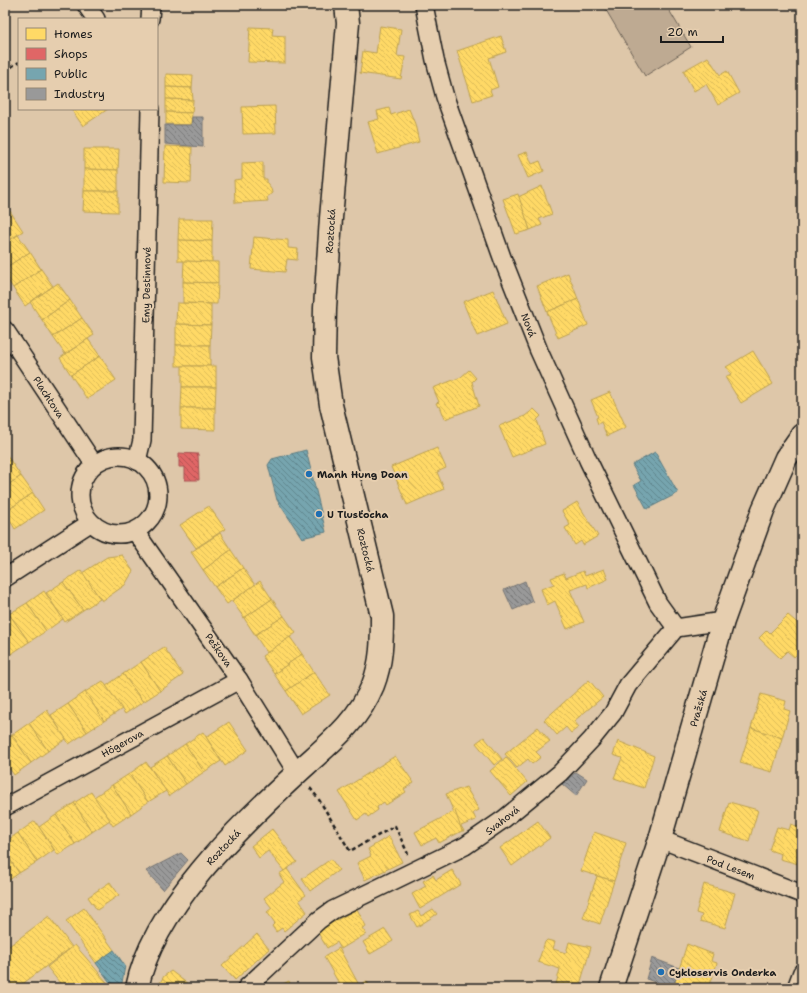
<svg xmlns="http://www.w3.org/2000/svg" width="807" height="993" font-family="'Shantell Sans',sans-serif">
<defs>
<pattern id="homes-back-hatch" width="6" height="6" patternUnits="userSpaceOnUse"><rect width="6" height="6" fill="#ffd966"/><path d="M-1 5l2 2M0 0l6 6M5-1l2 2" fill="none" stroke="#daba58"/></pattern>
<pattern id="shops-back-hatch" width="6" height="6" patternUnits="userSpaceOnUse"><rect width="6" height="6" fill="#e06666"/><path d="M-1 5l2 2M0 0l6 6M5-1l2 2" fill="none" stroke="#b55353"/></pattern>
<pattern id="public-back-hatch" width="6" height="6" patternUnits="userSpaceOnUse"><rect width="6" height="6" fill="#76a5af"/><path d="M-1 5l2 2M0 0l6 6M5-1l2 2" fill="none" stroke="#60868e"/></pattern>
<pattern id="industry-back-hatch" width="6" height="6" patternUnits="userSpaceOnUse"><rect width="6" height="6" fill="#999"/><path d="M-1 5l2 2M0 0l6 6M5-1l2 2" fill="none" stroke="#7c7c7c"/></pattern>
</defs>
<rect width="100%" height="100%" fill="#dec7a9"/>
<filter id="ink" filterUnits="userSpaceOnUse"><feTurbulence type="fractalNoise" baseFrequency=".025" numOctaves="2"/><feDisplacementMap in="SourceGraphic" scale="8" xChannelSelector="R" yChannelSelector="G"/><feConvolveMatrix kernelMatrix="1 2 1 2 8 2 1 2 1" color-interpolation-filters="sRGB"/></filter>
<g filter="url(#ink)">
<!-- grass -->
<polygon fill="#beaa92" stroke="#6d6357" points="603,5 666,5 691,47 645,76"/>
<!-- homes -->
<g fill="url(#homes-back-hatch)" stroke="#bba050">
<polygon points="380,26 401,29 397,56 405,57 401,79 360,73 363,51 376,53"/>
<polygon points="250,27 273,28 272,35 285,36 285,63 248,62"/>
<polygon points="501,36 506,52 489,58 498,87 490,90 492,95 473,101 457,51"/>
<polygon points="708,57 720,75 727,71 739,93 718,105 706,84 694,91 683,71"/>
<polygon points="166,74 193,75 192,88 166,87"/>
<polygon points="166,87 192,88 193,100 166,99"/>
<polygon points="166,99 193,100 192,113 166,112"/>
<polygon points="275,106 276,133 243,134 242,107"/>
<polygon points="389,108 391,115 409,109 415,124 419,142 378,154 368,122 379,119 377,111"/>
<polygon points="71,109 108,109 83,126"/>
<polygon points="166,112 192,113 191,125 166,124"/>
<polygon points="165,146 192,147 191,183 164,182"/>
<polygon points="84,149 119,149 118,170 84,169"/>
<polygon points="527,152 532,164 540,161 544,171 528,178 518,155"/>
<polygon points="263,162 263,179 267,179 267,183 271,188 272,193 267,197 268,201 235,203 234,180 242,179 242,163"/>
<polygon points="84,169 118,170 118,191 84,191"/>
<polygon points="542,186 552,214 539,219 542,225 530,230 518,197"/>
<polygon points="84,191 118,191 118,212 83,211"/>
<polygon points="518,194 530,230 516,234 503,199"/>
<polygon points="5,204 12,214 5,218"/>
<polygon points="12,214 23,231 5,243 5,218"/>
<polygon points="179,219 213,219 212,241 178,240"/>
<polygon points="18,235 30,252 5,268 5,243"/>
<polygon points="254,237 288,240 288,248 298,249 297,260 287,259 285,272 251,269"/>
<polygon points="178,240 212,241 212,262 178,261"/>
<polygon points="30,252 41,269 13,288 5,276 5,268"/>
<polygon points="184,261 218,262 218,283 183,282"/>
<polygon points="41,269 53,286 25,306 13,288"/>
<polygon points="568,273 578,299 547,312 537,286"/>
<polygon points="183,282 218,283 217,304 183,303"/>
<polygon points="58,283 70,300 42,320 30,302"/>
<polygon points="493,290 507,324 477,336 463,302"/>
<polygon points="578,299 588,325 558,338 547,312"/>
<polygon points="70,300 82,318 53,337 42,320"/>
<polygon points="177,303 211,304 211,325 176,324"/>
<polygon points="82,318 94,335 65,354 53,337"/>
<polygon points="176,324 211,325 210,345 176,345"/>
<polygon points="88,339 100,356 71,375 60,358"/>
<rect x="176" y="345" width="34" height="21"/>
<polygon points="753,351 773,384 741,403 725,377 731,374 726,367"/>
<polygon points="100,356 116,380 87,399 71,375"/>
<rect x="182" y="366" width="34" height="21"/>
<polygon points="469,370 476,378 472,382 479,406 445,419 440,406 438,407 436,403 439,402 433,388 461,377"/>
<polygon points="182,387 216,387 215,408 181,408"/>
<polygon points="610,392 626,427 607,436 601,422 598,424 596,418 598,417 591,400"/>
<polygon points="181,408 215,408 215,430 181,429"/>
<polygon points="534,409 541,416 537,420 545,444 512,457 499,426 525,416"/>
<polygon points="437,448 446,468 437,472 444,489 407,505 391,467"/>
<polygon points="5,452 10,460 5,463"/>
<polygon points="10,460 21,476 5,487 5,463"/>
<polygon points="21,476 33,493 5,512 5,487"/>
<polygon points="33,493 44,510 15,529 5,512"/>
<polygon points="577,502 598,536 583,545 581,541 575,545 565,528 570,525 562,511"/>
<polygon points="209,506 225,529 196,548 180,525"/>
<polygon points="220,533 231,550 203,570 191,552"/>
<polygon points="231,550 243,568 215,587 203,570"/>
<polygon points="122,555 133,571 125,585 102,601 82,573 107,557"/>
<polygon points="243,568 255,585 227,604 215,587"/>
<polygon points="604,569 608,579 588,588 587,584 570,590 584,622 567,629 555,601 547,605 541,589 554,584 551,578 564,573 566,578 583,571 585,576"/>
<polygon points="81,570 100,599 83,610 63,582"/>
<polygon points="260,581 272,599 244,618 232,601"/>
<polygon points="63,582 83,610 65,622 46,593"/>
<polygon points="44,591 63,619 46,631 27,603"/>
<polygon points="272,599 284,616 255,635 244,618"/>
<polygon points="27,603 46,631 29,642 9,614"/>
<polygon points="9,614 29,642 11,654 5,646 5,617"/>
<polygon points="788,615 802,627 802,649 794,657 787,651 780,658 759,638 767,630 770,633"/>
<polygon points="284,616 296,633 267,653 255,635"/>
<polygon points="290,637 302,654 274,674 262,656"/>
<polygon points="5,646 11,654 5,658"/>
<polygon points="164,647 183,675 160,691 141,662"/>
<polygon points="302,654 314,672 286,691 274,674"/>
<polygon points="141,662 160,691 143,702 123,674"/>
<polygon points="314,672 330,695 301,714 286,691"/>
<polygon points="123,674 143,702 125,714 106,686"/>
<polygon points="589,680 603,697 574,721 579,727 571,733 566,727 557,735 544,720"/>
<polygon points="103,681 122,709 104,721 85,692"/>
<polygon points="85,692 104,721 87,732 68,704"/>
<polygon points="761,694 786,701 784,709 790,711 782,738 751,728"/>
<polygon points="68,704 87,732 69,744 51,715"/>
<polygon points="47,710 66,739 48,751 29,723"/>
<polygon points="229,722 248,750 225,766 206,737"/>
<polygon points="29,723 48,751 31,763 12,735"/>
<polygon points="538,727 550,741 536,752 541,757 532,764 528,759 517,768 505,754"/>
<polygon points="751,728 782,738 772,772 740,763"/>
<polygon points="203,732 221,761 204,772 185,744"/>
<polygon points="12,735 31,763 14,775 5,762 5,739"/>
<polygon points="484,737 502,759 494,765 476,743"/>
<polygon points="618,741 654,756 644,788 614,778 622,758 613,755"/>
<polygon points="185,744 204,772 186,784 167,756"/>
<polygon points="167,756 186,784 169,796 150,767"/>
<polygon points="395,756 414,783 404,789 406,792 386,805 384,802 377,807 378,810 368,817 366,814 357,820 339,792"/>
<polygon points="506,757 527,782 511,796 490,771"/>
<polygon points="5,762 10,769 5,773"/>
<polygon points="146,762 166,791 148,802 129,774"/>
<polygon points="129,774 148,802 131,814 112,785"/>
<polygon points="112,785 131,814 113,826 94,797"/>
<polygon points="466,787 479,810 473,813 476,820 461,826 464,831 462,831 446,794"/>
<polygon points="91,792 110,820 92,832 74,803"/>
<polygon points="729,802 758,810 749,841 720,832"/>
<polygon points="74,803 92,832 75,844 56,815"/>
<polygon points="455,811 462,831 439,843 436,838 422,845 415,832"/>
<polygon points="56,815 75,844 58,855 39,827"/>
<polygon points="35,821 54,850 37,862 18,833"/>
<polygon points="538,821 550,838 512,866 500,848"/>
<polygon points="791,824 802,828 802,865 780,859 781,854 769,850 777,827 789,830"/>
<polygon points="272,829 297,862 284,871 268,851 259,858 251,846"/>
<polygon points="594,832 626,843 614,881 581,871"/>
<polygon points="18,833 37,862 19,873 5,852 5,842"/>
<polygon points="389,836 402,862 365,880 357,863 371,856 368,849"/>
<polygon points="5,852 19,873 5,883"/>
<polygon points="331,859 339,870 310,891 302,879"/>
<polygon points="287,869 306,895 299,900 307,912 284,931 282,928 276,932 272,926 275,923 267,912 272,908 264,898 284,882 279,874"/>
<polygon points="452,870 461,884 420,909 412,894 426,886 423,881 433,875 436,880"/>
<polygon points="597,876 614,881 600,924 583,918"/>
<polygon points="110,882 119,895 97,910 88,897"/>
<polygon points="704,884 735,893 725,928 700,921 702,915 696,913"/>
<polygon points="84,908 114,950 96,963 66,921"/>
<polygon points="357,909 366,926 362,928 366,934 341,949 337,942 327,948 317,931"/>
<polygon points="433,909 437,914 417,927 410,915 418,911 421,916"/>
<polygon points="49,916 72,947 17,988 5,988 5,949"/>
<polygon points="385,929 393,941 370,954 363,942"/>
<polygon points="257,934 269,949 235,980 222,966"/>
<polygon points="547,940 555,942 553,949 566,953 569,942 591,947 579,988 565,988 556,984 560,969 538,962 545,942"/>
<polygon points="687,944 713,954 711,961 717,963 709,988 693,984 692,988 673,988"/>
<polygon points="75,945 112,988 64,988 47,967"/>
<polygon points="339,948 359,985 367,981 370,988 339,988 341,987 324,957"/>
<polygon points="171,971 193,988 157,988 164,976"/>
<polygon points="289,981 292,988 277,988 277,987"/>
</g>
<!-- shops -->
<polygon fill="url(#shops-back-hatch)" stroke="#a55050" points="179,453 198,454 199,480 185,480 185,467 179,467"/>
<!-- public -->
<g fill="url(#public-back-hatch)" stroke="#5b7c83">
<polygon points="306,450 326,532 302,538 277,500 268,465 272,459"/>
<polygon points="655,452 678,493 647,509 634,485 641,481 632,465"/>
<polygon points="114,950 125,966 121,988 114,988 96,963"/>
</g>
<!-- industry -->
<g fill="url(#industry-back-hatch)" stroke="#747474">
<polygon points="192,117 203,117 203,147 165,144 165,125 191,125"/>
<polygon points="525,581 532,601 534,601 513,610 504,590"/>
<polygon points="576,772 587,779 576,796 562,784"/>
<polygon points="181,853 188,860 163,890 146,871"/>
<polygon points="652,958 679,968 673,988 646,979"/>
<polygon points="659,984 670,988 658,988"/>
</g>
<g fill="none" stroke-linecap="round" stroke-linejoin="round">
<defs>
<g id="street">
<polyline points="86,5 96,19"/>
<polyline points="424,5 435,60 445,97 503,260 539,351 588,460 658,603 676,628"/>
<polyline points="150,19 151,5"/>
<polyline points="5,330 94,464"/>
<circle cx="119" cy="495" r="39"/>
<polyline points="137,461 142,440 150,109"/>
<polyline points="135,531 239,680 297,773"/>
<polyline points="5,578 90,523"/>
<polyline points="5,807 239,680"/>
<polyline points="660,839 802,894"/>
<polyline points="246,988 319,920 333,910 465,846 504,819 560,773 592,739 613,713 628,685 676,628 723,621"/>
<polyline points="796,988 802,972"/>
</g>
<g id="secondary">
<path d="M 137,988 C 153,908 239,827 297,773 C 327,745 357,724 373,685 C 382,662 382,640 382,616 L 331,405 L 324,357 L 325,308 L 331,218 L 348,23 L 346,5"/>
<polyline points="611,988 660,839 723,621 763,510 786,458 802,435"/>
</g>
</defs>
<!-- street casing -->
<use href="#street" stroke="#1c1c1c" stroke-width="20"/>
<!-- secondary casing -->
<use href="#secondary" stroke="#1c1c1c" stroke-width="25"/>
<!-- path -->
<g stroke="#1c1c1c" stroke-width="2.5" stroke-dasharray="4 3" stroke-linecap="butt">
<polyline points="5,71 19,62"/>
<polyline points="310,788 318,798 350,851 395,826 408,854"/>
</g>
<!-- street -->
<use href="#street" stroke="#e6ceaf" stroke-width="17"/>
<!-- secondary -->
<use href="#secondary" stroke="#e6ceaf" stroke-width="22"/>
</g>
</g>
<!-- markers -->
<g fill="#1f6fb2" stroke="#e6ceaf" stroke-width="1.5">
<circle cx="309" cy="474" r="4"/>
<circle cx="319" cy="514" r="4"/>
<circle cx="661" cy="972" r="4"/>
</g>
<g text-anchor="middle" stroke-width="4" stroke-linejoin="round" paint-order="stroke">
<!-- street labels -->
<g font-size="10" fill="#1c1c1c" stroke="#e6ceaf">
<text transform="translate(330 231) rotate(-86)" y="4">Roztocká</text>
<text transform="translate(146 285) rotate(-89)" y="4">Emy Destinnové</text>
<text transform="translate(529 325) rotate(68)" y="4">Nová</text>
<text transform="translate(49 397) rotate(57)" y="4">Plachtova</text>
<text transform="translate(366 550) rotate(76)" y="4">Roztocká</text>
<text transform="translate(219 650) rotate(55)" y="4">Peškova</text>
<text transform="translate(698 708) rotate(-74)" y="4">Pražská</text>
<text transform="translate(122 743) rotate(-29)" y="4">Högerova</text>
<text transform="translate(502 820) rotate(-38)" y="4">Svahová</text>
<text transform="translate(223 847) rotate(-47)" y="4">Roztocká</text>
<text transform="translate(731 867) rotate(21)" y="4">Pod Lesem</text>
</g>
<!-- poi labels -->
<g font-size="10" font-weight="bold" fill="#1c1c1c" stroke="#e6ceaf" text-anchor="start">
<text x="317" y="478">Manh Hung Doan</text>
<text x="327" y="518">U Tlusťocha</text>
<text x="669" y="976">Cykloservis Onderka</text>
</g>
</g>
<!-- margin -->
<rect width="807" height="993" fill="none" stroke="#e6ceaf" stroke-width="20"/>
<rect x="10" y="10" width="787" height="973" fill="none" stroke="#1c1c1c" stroke-width="1.5" filter="url(#ink)"/>
<!-- legend -->
<rect x="18" y="18" width="140" height="92" fill="#e6ceaf" stroke="#958774"/>
<rect x="26" y="28" width="20" height="12" fill="#ffd966" stroke="#958774"/>
<text x="54" y="38" font-size="12" fill="#1c1c1c">Homes</text>
<rect x="26" y="48" width="20" height="12" fill="#e06666" stroke="#958774"/>
<text x="54" y="58" font-size="12" fill="#1c1c1c">Shops</text>
<rect x="26" y="68" width="20" height="12" fill="#76a5af" stroke="#958774"/>
<text x="54" y="78" font-size="12" fill="#1c1c1c">Public</text>
<rect x="26" y="88" width="20" height="12" fill="#999999" stroke="#958774"/>
<text x="54" y="98" font-size="12" fill="#1c1c1c">Industry</text>
<!-- scale -->
<path d="M661 36v6h62v-6" fill="none" stroke="#1c1c1c" stroke-width="2"/>
<text x="667" y="36" font-size="12" fill="#1c1c1c" stroke="#e6ceaf" stroke-width="3" paint-order="stroke">20 m</text>
</svg>
